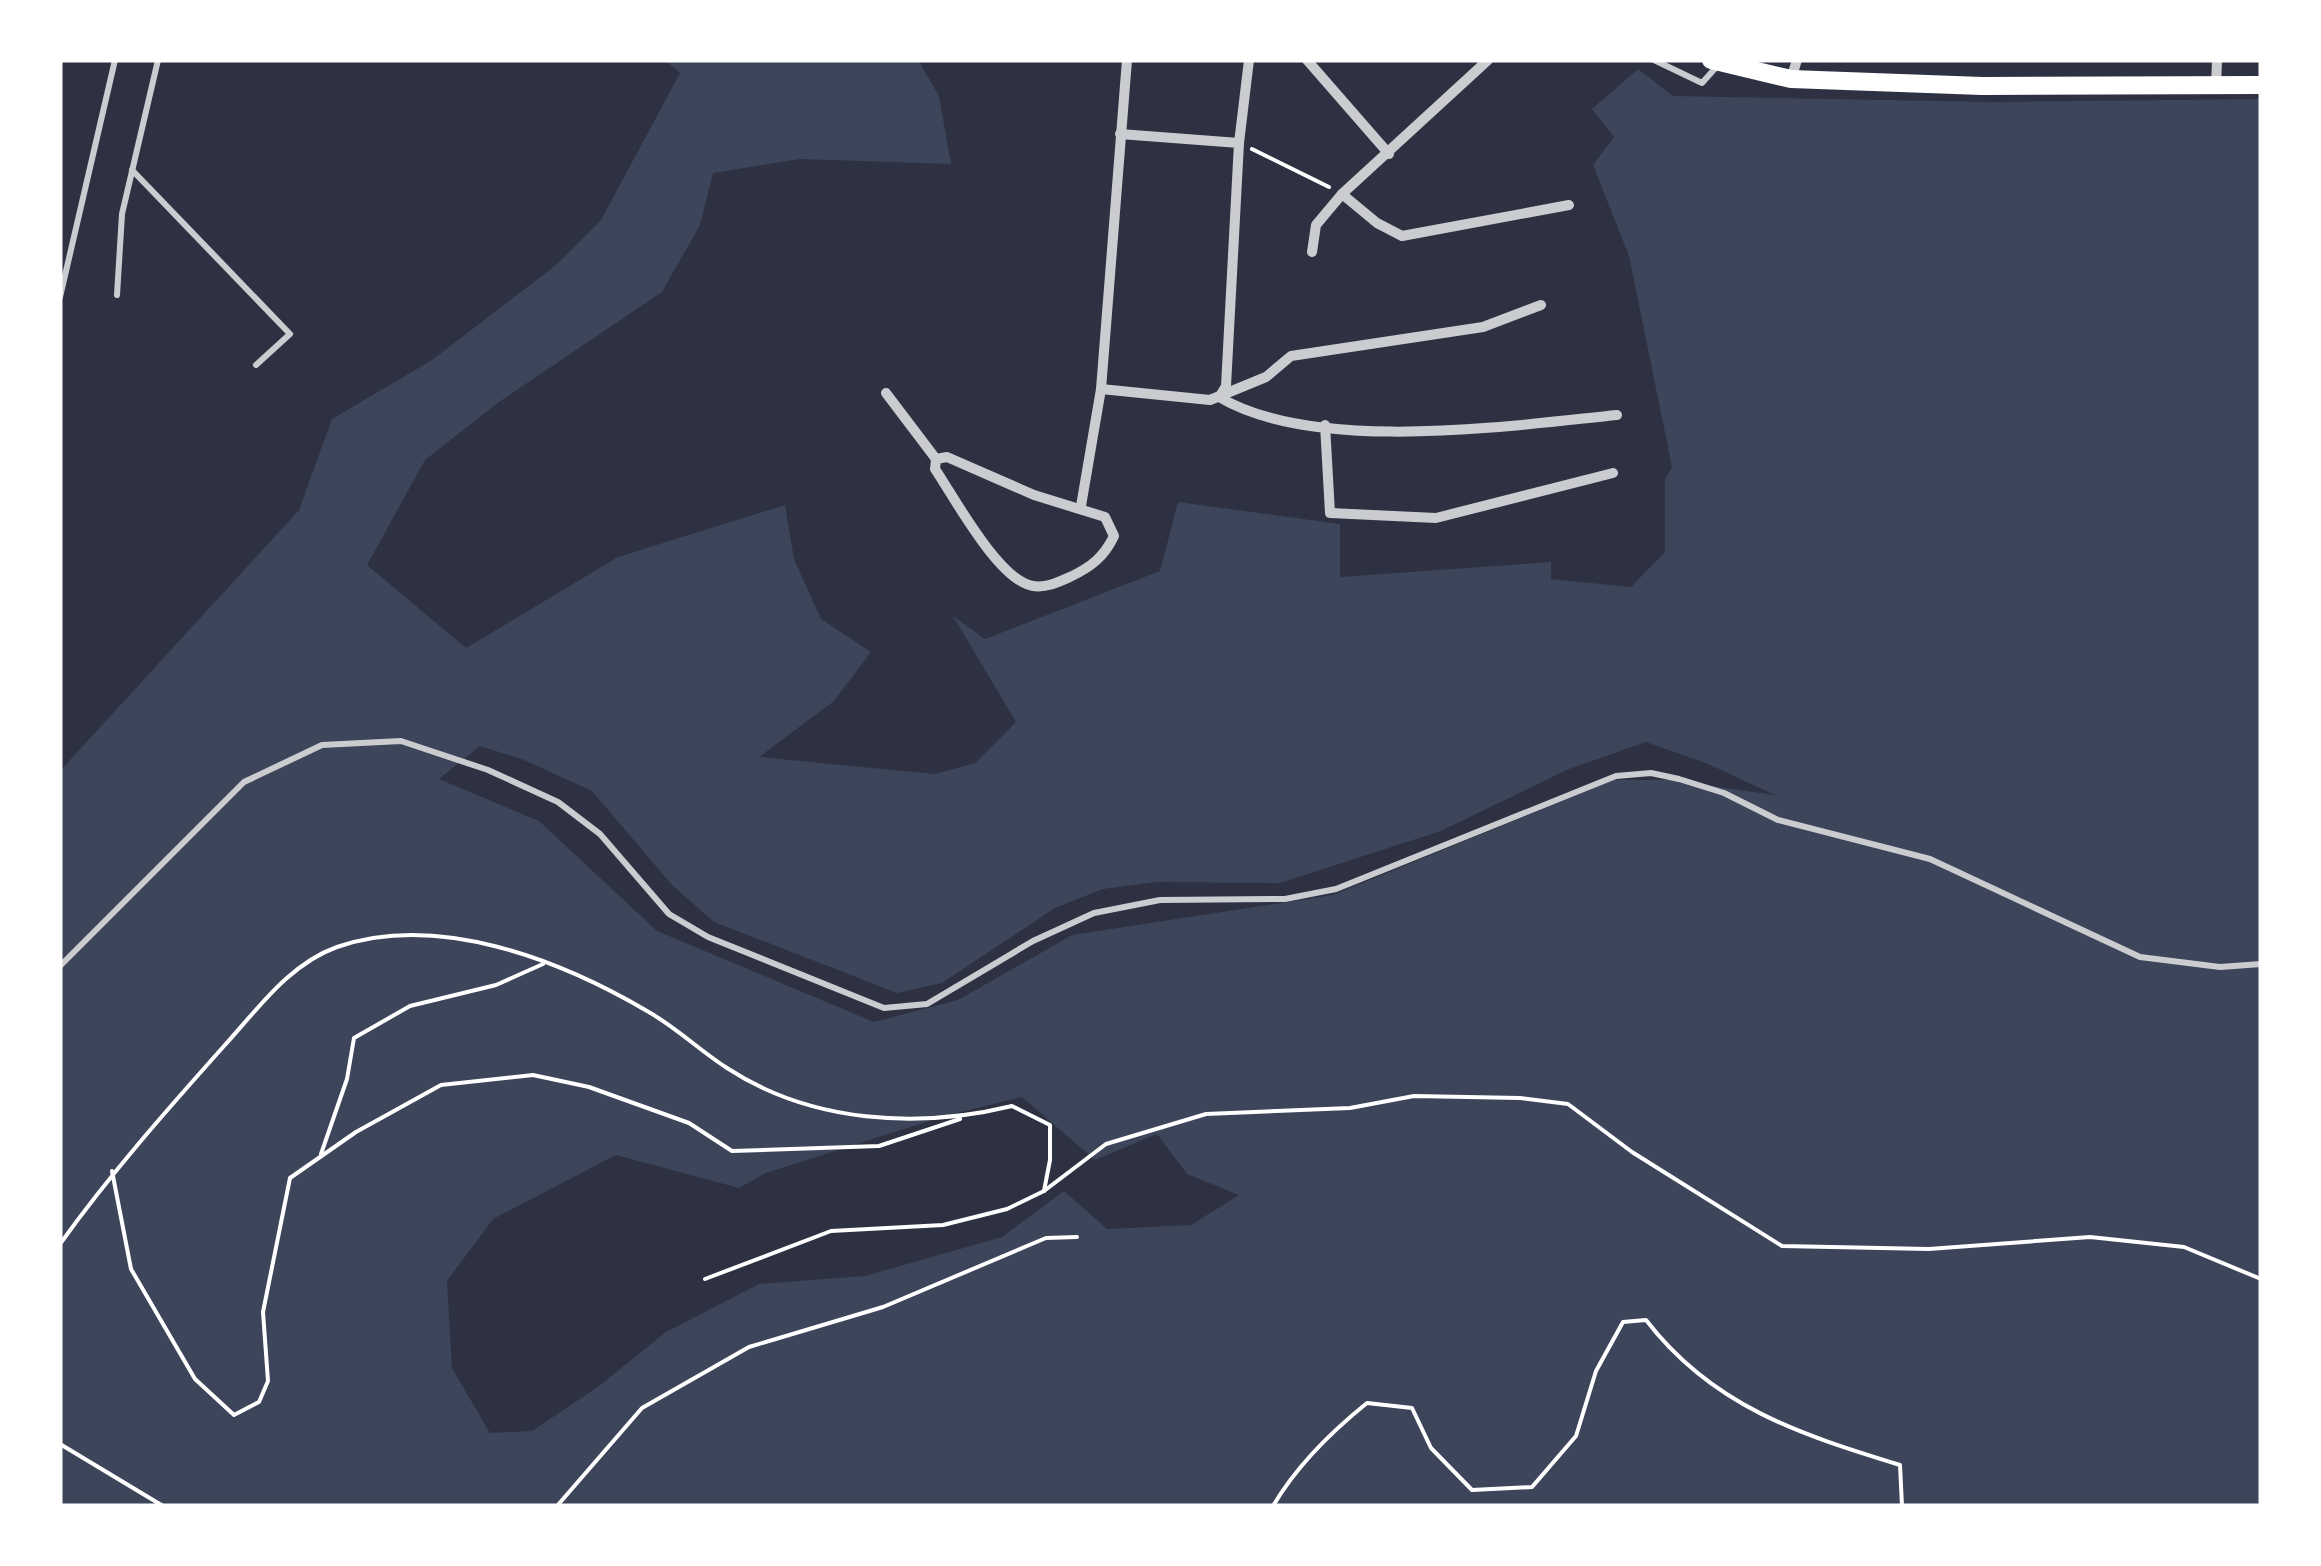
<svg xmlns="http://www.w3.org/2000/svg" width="2321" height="1566" font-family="Mulish,sans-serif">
<rect width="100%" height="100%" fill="#2d3142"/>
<!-- green -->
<path fill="#3c4559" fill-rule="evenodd" d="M 665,60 L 918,60 L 939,96 L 951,164 L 800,159 L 713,173 L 700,225 L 662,292 L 499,402 L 425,460 L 367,565 L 466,648 L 618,557 L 785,505 L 794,559 L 821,619 L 871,652 L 834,701 L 759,757 L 935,774 L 975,763 L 1016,722 L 953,616 L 985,639 L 1160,571 L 1178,502 L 1340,524 L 1340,577 L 1551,562 L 1551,579 L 1631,587 L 1665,552 L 1665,479 L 1672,467 L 1629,256 L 1593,165 L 1614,137 L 1592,109 L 1638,69 L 1673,96 L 1993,102 L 2261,99 L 2261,1506 L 60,1506 L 60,771 L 299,510 L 332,419 L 432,360 L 556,265 L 601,220 L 680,73 ZM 1646,742 L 1708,764 L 1775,795 L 1671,780 L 1614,780 L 1333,895 L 1072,935 L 958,1000 L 874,1022 L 657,931 L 539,821 L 439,779 L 480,746 L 524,760 L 592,791 L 672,885 L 714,922 L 897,993 L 942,983 L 1055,908 L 1103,889 L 1157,882 L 1280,883 L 1441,831 L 1569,769 ZM 1022,1097 L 1095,1160 L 1157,1134 L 1187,1174 L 1239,1195 L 1191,1225 L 1107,1229 L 1064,1191 L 1002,1237 L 865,1276 L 759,1284 L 666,1332 L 599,1386 L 532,1431 L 490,1433 L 452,1368 L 447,1281 L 493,1219 L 616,1155 L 739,1188 L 766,1173 L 948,1115 Z"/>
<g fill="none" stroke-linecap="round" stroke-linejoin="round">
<!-- path -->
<g stroke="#fff" stroke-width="4">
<polyline points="1252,149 1329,187"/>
<polyline points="321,1154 347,1079 354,1038 410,1006 496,985 543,964"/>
<polyline points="112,1171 131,1269 195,1379 234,1415 259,1402 268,1381 263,1312 290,1178 356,1132 441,1085 533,1075 589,1087 689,1123 732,1151 879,1146 960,1119"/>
<path d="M 60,1244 C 111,1173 166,1111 224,1046 C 257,1010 289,964 337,947 C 438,912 560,960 647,1011 C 676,1027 700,1051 727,1068 C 811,1123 918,1129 1012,1106 L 1050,1125 L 1050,1160 L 1044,1191"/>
<polyline points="705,1279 831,1231 943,1225 1007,1209 1044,1191 1106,1144 1206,1114 1350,1108 1414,1096 1520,1098 1568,1104 1632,1152 1782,1246 1929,1249 2090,1237 2184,1247 2261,1279"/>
<polyline points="60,1444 163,1506"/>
<polyline points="557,1506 642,1408 749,1347 883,1307 1046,1238 1077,1237"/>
<path d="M 1273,1506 C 1297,1465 1331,1432 1367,1403 L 1412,1408 L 1431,1448 L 1472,1490 L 1532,1487 L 1576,1436 L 1596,1371 L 1623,1322 L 1646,1320 C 1712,1406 1799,1434 1900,1465 L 1902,1506"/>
</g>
<!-- service -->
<g stroke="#caccd0" stroke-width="6">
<polyline points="1654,60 1702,83 1719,64"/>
<polyline points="132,170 290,334 256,365"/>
<polyline points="117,295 122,214 158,60"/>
<polyline points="60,297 115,60"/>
<polyline points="60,966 244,782 322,745 401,741 488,770 558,802 600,834 669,914 708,937 884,1008 927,1004 1033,941 1094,913 1160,900 1285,899 1336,889 1616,776 1651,773 1679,779 1724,793 1778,820 1930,859 2140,957 2220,967 2261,964"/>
</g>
<!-- minor -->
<g stroke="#caccd0" stroke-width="10">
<polyline points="1307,60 1389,154"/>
<polyline points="1791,79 1797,60"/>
<polyline points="2216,86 2217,60"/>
<polyline points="1120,134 1239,143"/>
<polyline points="1342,194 1377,223 1402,236 1569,205"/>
<polyline points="1312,252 1316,225 1342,194 1488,60"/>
<polyline points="1101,389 1210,400 1266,377 1291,356 1483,327 1541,305"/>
<path d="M 886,393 L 936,459 L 935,469 C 954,497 999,581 1033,586 C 1046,588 1059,582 1070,577 C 1091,567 1104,557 1114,536 L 1105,517 L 1034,495 L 947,457 L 936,459"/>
<polyline points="1220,396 1226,386 1239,143 1249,60"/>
<path d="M 1219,397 C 1315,454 1508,426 1617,415"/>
<polyline points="1325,425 1330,513 1436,518 1613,473"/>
<polyline points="1081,506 1101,389 1127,60"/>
</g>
<!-- secondary -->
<polyline stroke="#fff" stroke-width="18" points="1711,60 1791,79 1982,86 2261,85"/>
</g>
<!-- border -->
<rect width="2321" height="1566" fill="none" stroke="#ffffff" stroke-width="125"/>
</svg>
